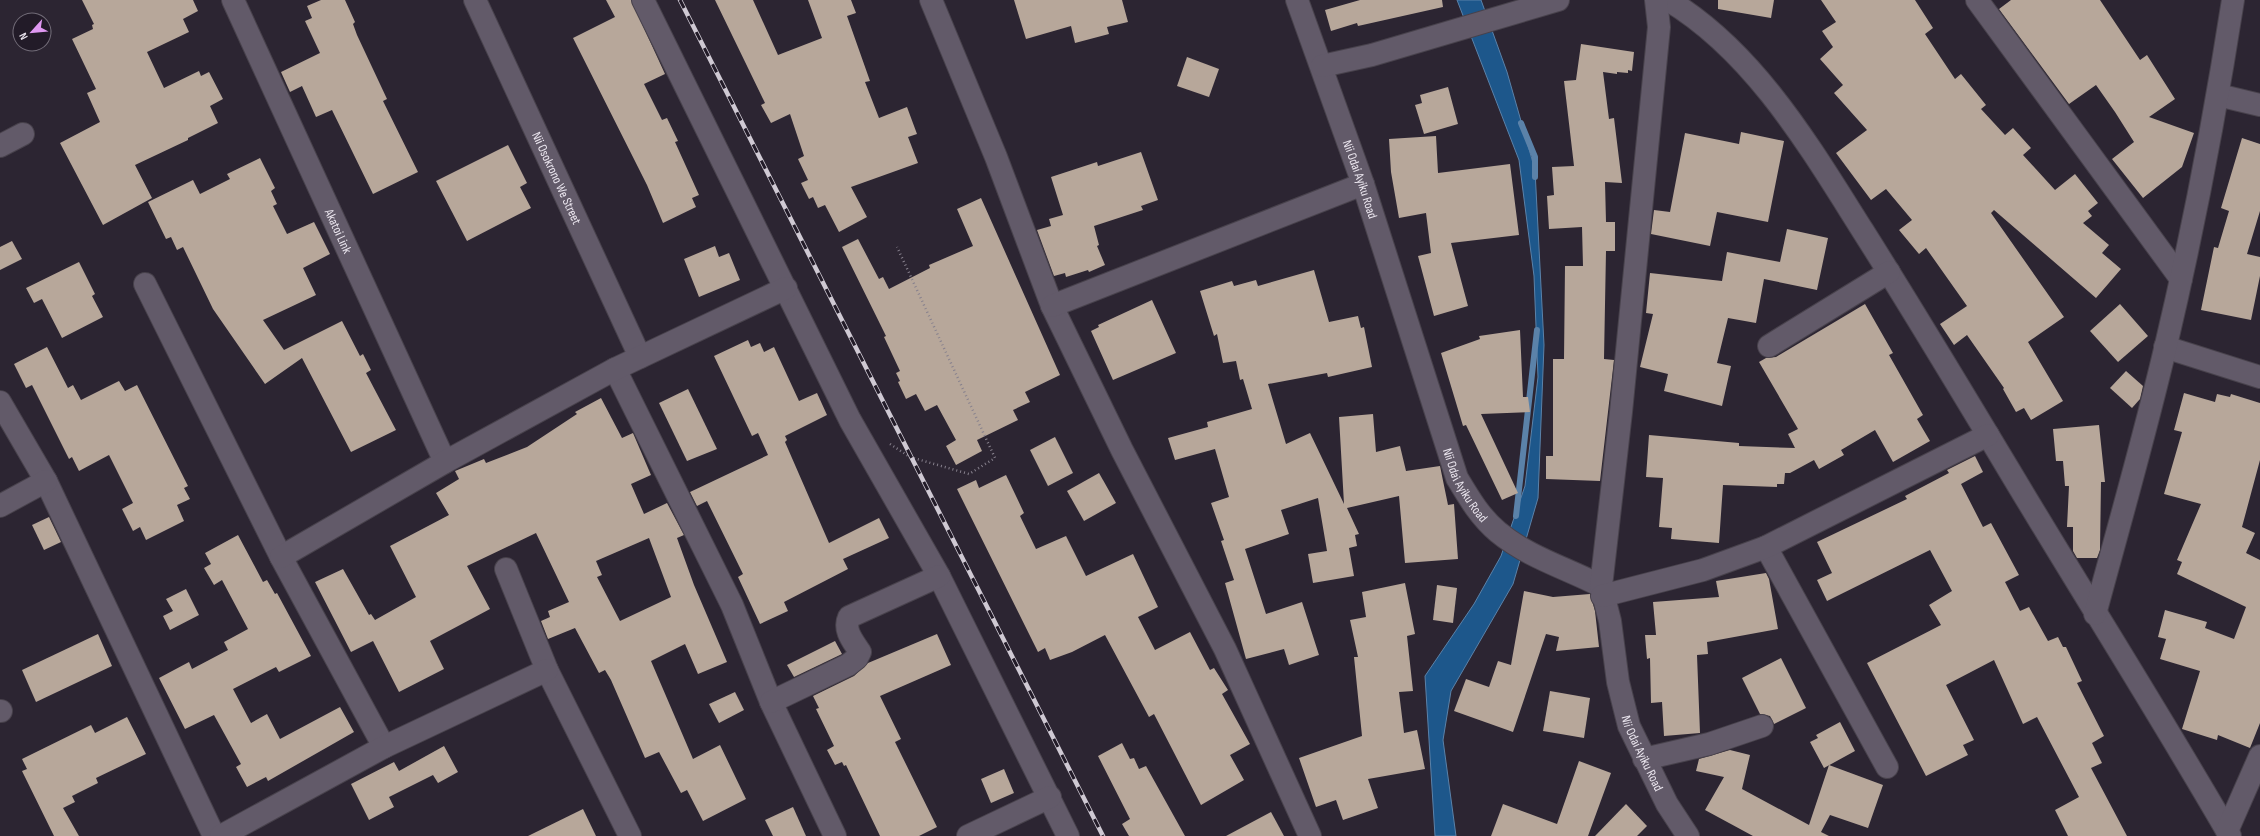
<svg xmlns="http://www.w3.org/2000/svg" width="2260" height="836" font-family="'Sofia Sans Condensed',sans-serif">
<rect width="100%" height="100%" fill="#2c2532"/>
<!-- water -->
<polygon fill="#1d578b" stroke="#5b82a9" points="1457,0 1481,0 1507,72 1535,170 1544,345 1538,498 1513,584 1451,691 1443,740 1456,836 1435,836 1425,676 1474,604 1501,556 1525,486 1538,377 1534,276 1519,160"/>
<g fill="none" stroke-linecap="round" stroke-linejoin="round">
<!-- stream -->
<g stroke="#5b82a9" stroke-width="6">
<polyline points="1521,123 1535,157 1535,177"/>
<polyline points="1516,516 1537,330"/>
</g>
</g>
<!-- building -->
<g fill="#b7a79a" fill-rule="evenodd">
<polygon points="82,0 193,0 198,11 183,19 189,32 147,52 164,88 199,71 201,76 209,72 223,99 210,106 218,123 188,138 188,140 135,165 152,198 103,225 60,143 100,122 87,93 96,89 72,39 93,29 92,25 94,24"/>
<polygon points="321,0 345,0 355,22 353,24 357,35 387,99 383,101 418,172 373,194 332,110 316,117 302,86 290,92 281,72 320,53 305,21 312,18 307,6"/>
<polygon points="606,0 631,0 665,74 644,84 662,120 667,118 678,141 675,142 699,195 692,198 696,207 663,223 647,185 573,38 615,17"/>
<polygon points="715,0 753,0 778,55 822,38 808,0 851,0 856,13 847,16 870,81 865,82 879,118 907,107 917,134 908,137 918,163 851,187 867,217 839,232 825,205 818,208 813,197 809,199 801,183 808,180 798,159 804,156 790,114 771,123 761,105 765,103"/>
<polygon points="1014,0 1122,0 1128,22 1107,27 1109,34 1075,43 1071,26 1026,39"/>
<polygon points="1360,0 1442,0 1443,7 1358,26 1357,23 1331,31 1325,10"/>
<polygon points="1718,0 1774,0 1771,18 1718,9"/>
<polygon points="1821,0 1915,0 1933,28 1925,34 1955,79 1961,74 1986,105 1981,109 2005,135 2013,128 2031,148 2023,155 2055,190 2075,174 2098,203 2088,211 2092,216 2083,223 2109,245 2102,253 2121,269 2096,298 1994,210 1991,213 2064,317 2028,342 2063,401 2031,420 2024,408 2016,412 2003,389 2004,388 1967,335 1954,345 1940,324 1967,306 1926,248 1919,254 1899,230 1912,220 1886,189 1871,200 1836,153 1867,130 1834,93 1843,85 1820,59 1833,47 1822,31 1836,22"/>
<polygon points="2011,0 2100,0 2140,60 2147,55 2175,99 2149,117 2194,133 2182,167 2143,198 2112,159 2134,142 2115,112 2096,85 2069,104 1999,9"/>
<polygon points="1581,44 1634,52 1632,71 1628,70 1628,73 1617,72 1617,74 1603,72 1609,119 1614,118 1622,183 1605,182 1606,222 1615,222 1615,251 1606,251 1604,359 1614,360 1600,481 1546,479 1546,456 1553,456 1553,359 1564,359 1565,266 1583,266 1582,227 1549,229 1547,196 1554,195 1552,167 1574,166 1564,81 1576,80"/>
<polygon points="1187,57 1219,69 1209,97 1177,86"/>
<polygon points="1448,87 1458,124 1424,134 1415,105 1422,103 1420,95"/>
<polygon points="1741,132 1784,141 1768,222 1717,212 1710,246 1651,234 1654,210 1670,212 1685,133 1739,144"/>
<polygon points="1436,136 1438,173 1510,164 1519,235 1451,243 1468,306 1434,316 1418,256 1431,253 1426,213 1399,218 1391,172 1389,139"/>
<polygon points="2242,138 2260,144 2260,211 2247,254 2260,257 2260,276 2251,320 2201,310 2214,247 2218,248 2229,211 2221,208"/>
<polygon points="508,145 527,183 520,187 531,208 467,241 436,181"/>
<polygon points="1141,152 1158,200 1141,206 1143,210 1094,226 1099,245 1097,246 1105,265 1089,272 1088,270 1066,277 1065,273 1054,276 1037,230 1051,226 1049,219 1063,215 1051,177 1097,162 1098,166"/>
<polygon points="260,158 275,188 271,191 277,204 273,206 287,234 314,222 330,254 303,268 316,295 263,320 284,350 342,321 360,356 363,354 371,370 366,373 396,430 351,452 302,358 265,384 213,309 183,247 177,250 171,237 166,239 148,202 193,180 200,194 230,179 227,174"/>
<polygon points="981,198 1060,375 1025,392 1030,402 1013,410 1018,420 977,440 982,451 956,465 946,446 956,440 937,405 925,411 916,394 906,399 898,382 900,381 896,373 900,371 884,337 886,336 842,247 858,239 879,279 883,277 889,289 930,268 929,265 973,246 957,209"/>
<polygon points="1787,229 1828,238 1817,290 1764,279 1756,323 1728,318 1717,363 1731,366 1722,406 1664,391 1668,374 1640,367 1653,314 1646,313 1650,273 1722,281 1727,252 1780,262"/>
<polygon points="12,241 22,259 0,270 0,247"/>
<polygon points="715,246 719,257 729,253 740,280 699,297 684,259"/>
<polygon points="79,262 95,294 92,296 103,317 62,338 42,299 34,303 26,288"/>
<polygon points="1314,270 1329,322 1358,316 1361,328 1364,327 1372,367 1328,377 1327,373 1268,384 1286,444 1310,433 1344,504 1339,417 1373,414 1376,452 1400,446 1406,471 1440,466 1448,505 1454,504 1458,559 1405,563 1399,496 1347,508 1359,534 1355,535 1357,546 1349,548 1354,576 1313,583 1308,554 1327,551 1318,498 1281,510 1289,534 1245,549 1266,614 1302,602 1319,655 1289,665 1284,649 1246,659 1225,583 1234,580 1221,541 1224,540 1211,503 1229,497 1215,449 1175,460 1168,438 1208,427 1207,422 1252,409 1243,379 1240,380 1236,361 1223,363 1217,334 1214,336 1200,291 1232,281 1234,286 1256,280 1258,286"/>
<polygon points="1152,300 1176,353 1113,380 1091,331 1099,327 1098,325"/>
<polygon points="1865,304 1893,353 1889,355 1923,415 1917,419 1930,441 1893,462 1875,430 1841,450 1844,455 1819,469 1814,460 1790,473 1785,473 1784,484 1777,484 1777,487 1723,485 1719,543 1671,539 1672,528 1659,527 1663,478 1646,477 1649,435 1739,443 1739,446 1795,448 1788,434 1798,429 1759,362 1766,358 1776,357"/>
<polygon points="2120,304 2148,336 2118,362 2090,331"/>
<polygon points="1520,330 1523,397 1528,397 1530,412 1481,414 1518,493 1502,500 1466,425 1463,426 1441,353 1480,339 1479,336"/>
<polygon points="748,340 751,347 760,343 764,352 774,347 799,401 817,393 827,415 785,436 787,440 785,442 829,543 879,518 889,538 843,559 848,569 784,602 788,611 760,624 738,577 743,574 707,501 697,506 690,492 768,455 758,433 752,436 714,356"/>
<polygon points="47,347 68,388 73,385 81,400 119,381 125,391 137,385 188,486 184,488 190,499 177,505 184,521 146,540 140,527 133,531 122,509 133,503 109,455 79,471 72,457 69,459 32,385 26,388 14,364"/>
<polygon points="2126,371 2143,386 2140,399 2132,408 2110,388"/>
<polygon points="688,389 717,449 687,461 659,403"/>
<polygon points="2184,393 2215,402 2217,394 2230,397 2231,394 2260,403 2260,460 2242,527 2255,533 2246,553 2260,560 2260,723 2250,748 2218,735 2217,740 2182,729 2200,671 2160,659 2166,639 2158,637 2165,610 2207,622 2205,628 2234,639 2246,607 2177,574 2182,562 2177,560 2201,504 2164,494 2182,432 2174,430"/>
<path d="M 601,398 L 622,438 L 633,433 L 651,475 L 631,484 L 644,514 L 667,503 L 684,535 L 677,538 L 694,585 L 727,662 L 698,674 L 685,644 L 651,661 L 693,759 L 720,745 L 746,799 L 703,821 L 687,790 L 681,793 L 659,752 L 645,758 L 611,680 L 605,670 L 599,673 L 575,628 L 548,639 L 541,621 L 550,617 L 548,611 L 569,602 L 536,533 L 467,566 L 490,609 L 430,641 L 444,669 L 399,692 L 373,641 L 351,652 L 315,582 L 343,569 L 369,615 L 371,614 L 375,620 L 416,597 L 390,546 L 449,515 L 436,493 L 459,479 L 455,471 L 484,459 L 486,463 L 527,447 L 577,414 L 575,412 ZM 649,538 L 671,597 L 620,621 L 597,577 L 602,575 L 596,561 Z"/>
<polygon points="2099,425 2105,482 2101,482 2100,550 2097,558 2077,558 2073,551 2073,527 2067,527 2069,486 2065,486 2063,461 2056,461 2053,429"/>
<polygon points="1055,437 1073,473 1048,486 1030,450"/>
<polygon points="1975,456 1983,472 1961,484 1983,527 1991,523 2019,575 2005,582 2020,611 2029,607 2048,641 2058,637 2063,647 2066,647 2082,681 2077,683 2104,736 2092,743 2102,763 2091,768 2127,836 2068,836 2055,810 2079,797 2037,717 2023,724 1994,660 1946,685 1974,740 1963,745 1968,755 1926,776 1867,663 1941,625 1929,605 1952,591 1930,550 1827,601 1817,580 1832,573 1817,542 1907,499 1905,496 1949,473 1947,470"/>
<polygon points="1099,473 1116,503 1084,521 1067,491"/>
<polygon points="1006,475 1024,513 1020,516 1036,549 1066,536 1086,576 1133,554 1158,607 1138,617 1155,650 1190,632 1210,670 1214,668 1228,690 1222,694 1250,744 1230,755 1244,780 1201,805 1154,714 1149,717 1105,635 1072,652 1050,660 1045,648 1038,652 957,489 976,480 979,488"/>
<polygon points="49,517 61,542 44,550 32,525"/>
<polygon points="238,535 263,582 267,580 275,594 277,593 311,656 279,672 276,667 233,689 251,723 267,714 280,739 340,707 354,732 268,781 266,777 247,787 236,767 241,764 214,715 185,729 159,678 189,662 192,669 228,650 224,642 248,629 222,580 214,585 204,568 211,564 205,553"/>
<polygon points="1766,573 1769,579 1778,629 1707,642 1708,654 1697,655 1700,733 1664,736 1662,702 1651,703 1650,658 1647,659 1645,635 1656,635 1653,602 1719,597 1716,581"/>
<polygon points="1405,583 1415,634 1407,636 1413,691 1399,692 1404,733 1417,730 1425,769 1368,779 1378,808 1343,820 1336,800 1316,807 1299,758 1362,736 1354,657 1358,657 1350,620 1366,617 1362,592"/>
<polygon points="1437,585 1457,588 1453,623 1433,620"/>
<polygon points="186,589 199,615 170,630 163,616 173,611 166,599"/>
<polygon points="1524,591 1553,597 1590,594 1595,611 1599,647 1556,651 1559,637 1546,634 1513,732 1454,711 1466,679 1489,687 1498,661 1511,665"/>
<polygon points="98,634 112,666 36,702 22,670"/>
<polygon points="937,634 951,665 880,696 901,739 895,742 937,827 919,836 880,836 846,765 844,766 842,762 835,765 827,750 834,746 816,709 819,708 813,696 854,676 868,663"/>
<polygon points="835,641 842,654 794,677 787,665"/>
<polygon points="1781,658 1806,708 1774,724 1770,716 1760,714 1742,678"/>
<polygon points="1550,691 1590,698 1584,738 1543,731"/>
<polygon points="735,692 744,710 719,723 709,704"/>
<polygon points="127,717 146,754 96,778 98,783 72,796 75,802 63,808 79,836 54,836 22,771 27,769 22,759 91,725 95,733"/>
<polygon points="1840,722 1855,751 1824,768 1810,742 1818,738 1816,735"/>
<polygon points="1122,743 1130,759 1134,758 1139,769 1146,766 1185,836 1129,836 1122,824 1130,819 1098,756"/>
<polygon points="444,746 458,772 438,783 433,775 389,797 394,807 369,820 351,784 394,762 399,771"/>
<polygon points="1730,750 1750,755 1742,789 1809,825 1829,765 1883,785 1868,828 1830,815 1821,832 1829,836 1753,836 1705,810 1724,777 1696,771 1699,759"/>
<polygon points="1579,761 1611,773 1588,836 1491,836 1503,804 1557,824"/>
<polygon points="1004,769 1014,793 991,803 981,779"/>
<polygon points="1626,804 1647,826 1637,836 1595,836"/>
<polygon points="793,807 806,836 773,836 765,820"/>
<polygon points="583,809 596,836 528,836"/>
<polygon points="1271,812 1284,836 1226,836"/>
</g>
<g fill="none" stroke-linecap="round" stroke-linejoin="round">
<defs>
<g id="minor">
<path id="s1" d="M 233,0 L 445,462"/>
<path id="s2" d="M 475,0 L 640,357"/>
<polyline points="643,0 850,420 939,576 1068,836"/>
<polyline points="931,0 996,157 1052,306 1122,450 1225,649 1310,836"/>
<path id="s3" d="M 1297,0 L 1363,184 L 1457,478 C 1469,498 1480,517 1498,532 C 1528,557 1566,568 1601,586 L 1610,621 L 1618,682 L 1629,726 L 1667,804 L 1688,836"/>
<path d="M 1668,0 C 1755,52 1811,149 1863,231 C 1913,310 1961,390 2009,470 C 2082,592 2159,713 2230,836"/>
<polyline points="1977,0 2181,279"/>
<polyline points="1322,66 1372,55 1558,0"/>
<polyline points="2218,95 2260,105"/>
<polyline points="0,146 23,134"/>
<polyline points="145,284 281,557 384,747"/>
<polyline points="1052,306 1363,184"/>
<polyline points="1769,346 1889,272"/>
<polyline points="2165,347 2260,377"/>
<polyline points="615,369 732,605 771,702 835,836"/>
<polyline points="0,402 46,481 214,836"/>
<polyline points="0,506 46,481"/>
<polyline points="1766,547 1887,767"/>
<polyline points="281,557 445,462 615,369 786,288"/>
<polyline points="506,569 547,670 630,836"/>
<polyline points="1601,586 1621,412 1659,27 1656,0"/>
<polyline points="1602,596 1703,570 1766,547 1988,435"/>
<path d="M 2095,614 C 2119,525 2145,435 2166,345 C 2193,231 2215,116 2233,0"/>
<path d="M 771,702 L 848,665 L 857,658 L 860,652 C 853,641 843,630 849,617 L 939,576"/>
<polyline points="0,711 1,711"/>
<polyline points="1644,759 1709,744 1762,726"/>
<polyline points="2227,831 2260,756"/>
<polyline points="221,836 384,747 547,670"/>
<polyline points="968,836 1050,797"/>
</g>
</defs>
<!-- minor casing -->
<use href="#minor" stroke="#48424c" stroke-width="24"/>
<!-- path -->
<polyline stroke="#87818d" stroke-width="2.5" stroke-dasharray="1 3" stroke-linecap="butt" points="890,444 910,457 969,474 995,458 897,247"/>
<!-- minor -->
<use href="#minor" stroke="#625a69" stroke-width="22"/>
<defs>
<polyline id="rail" points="680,0 1103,836"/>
</defs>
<!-- rail casing -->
<use href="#rail" stroke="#cfc9d3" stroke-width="4.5"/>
<!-- rail -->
<use href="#rail" stroke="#221b28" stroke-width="3" stroke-dasharray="9" stroke-linecap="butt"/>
</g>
<g text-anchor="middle" stroke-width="4" stroke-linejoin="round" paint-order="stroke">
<!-- street labels -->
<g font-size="13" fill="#ebe6ef" stroke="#221b28">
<text dy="5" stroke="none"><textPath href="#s2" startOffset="196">Nii Osokrono We Street</textPath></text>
<text dy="5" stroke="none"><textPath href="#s3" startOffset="190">Nii Odai Ayiku Road</textPath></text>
<text dy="5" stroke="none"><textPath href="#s1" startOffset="254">Akatoi Link</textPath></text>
<text dy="5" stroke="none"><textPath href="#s3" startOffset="514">Nii Odai Ayiku Road</textPath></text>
<text dy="5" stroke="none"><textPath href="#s3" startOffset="862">Nii Odai Ayiku Road</textPath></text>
</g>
</g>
<!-- north arrow -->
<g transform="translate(32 32) rotate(243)"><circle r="19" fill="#221b28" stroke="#726c78"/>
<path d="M0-3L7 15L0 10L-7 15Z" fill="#df98f1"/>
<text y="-6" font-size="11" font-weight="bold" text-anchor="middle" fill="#ebe6ef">N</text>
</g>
</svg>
